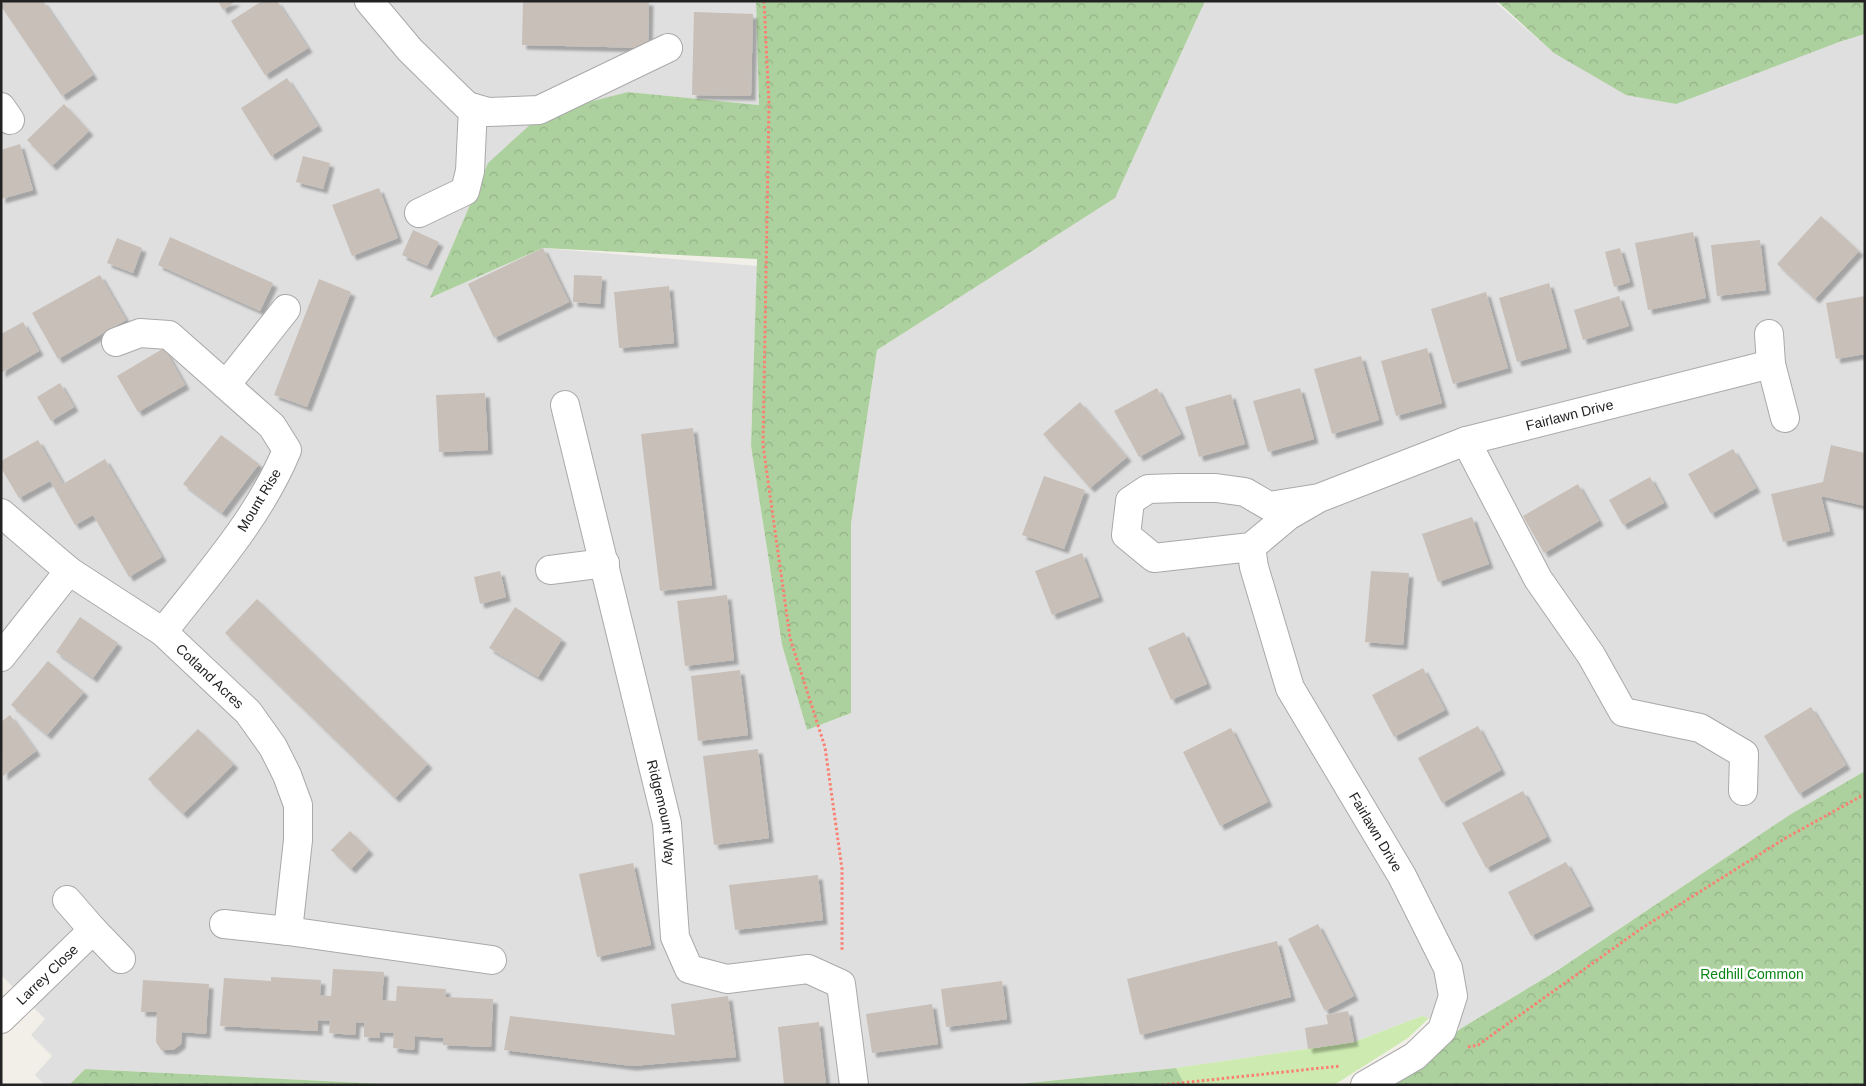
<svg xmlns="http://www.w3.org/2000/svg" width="1866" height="1086" font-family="Arial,sans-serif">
<defs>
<pattern id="forest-crowns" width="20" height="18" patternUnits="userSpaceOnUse" patternTransform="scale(1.25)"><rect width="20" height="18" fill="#add19e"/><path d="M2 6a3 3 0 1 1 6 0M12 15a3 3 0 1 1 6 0" fill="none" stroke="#95b388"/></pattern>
<filter id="shadow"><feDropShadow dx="4.5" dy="4.5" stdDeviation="1" flood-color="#0004"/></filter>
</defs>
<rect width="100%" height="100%" fill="#f2efe9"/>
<!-- residential -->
<polygon fill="#e0dfdf" points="1,1 756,1 759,105 628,92 430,298 543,248 757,266 751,446 782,645 807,730 851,713 851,524 877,350 1115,198 1205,1 1494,1 1554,53 1839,42 1865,34 1865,771 1791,814 1555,972 1460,1029 1422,1016 1354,1042 1176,1068 1009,1085 405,1085 85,1069 69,1085 45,1085 35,1075 52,1056 31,1035 45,1019 1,975"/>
<!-- grass -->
<polygon fill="#cdebb0" points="1422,1016 1429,1018 1408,1038 1334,1085 1185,1085 1176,1068 1354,1042"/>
<!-- forest -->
<g fill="url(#forest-crowns)">
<polygon points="756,1 1205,1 1115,198 877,350 851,524 851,713 807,730 782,645 751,446 757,259 543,248 430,298 488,163 542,114 628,92 759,105"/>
<polygon points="1497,1 1865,1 1865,34 1839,42 1676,104 1626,95 1554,53"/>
<polygon points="1865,771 1865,1085 1390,1085 1420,1066 1460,1029 1555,972 1791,814"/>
<polygon points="1176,1068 1185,1085 1009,1085"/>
<polygon points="85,1069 405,1085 69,1085"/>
</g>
<!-- building -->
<g fill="#c7bfb8" filter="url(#shadow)">
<polygon points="4,1 43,1 93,75 62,96 1,6"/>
<polygon points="218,1 236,1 223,10"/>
<polygon points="262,1 277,1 308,48 265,75 231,21"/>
<polygon points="523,1 649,1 648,48 522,45"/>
<polygon points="694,12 753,14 751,96 692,95"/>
<polygon points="287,78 318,126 271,156 241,108"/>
<polygon points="64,104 89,131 52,166 27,140"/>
<polygon points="20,144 33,190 1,199 1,150"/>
<polygon points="303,156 330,163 323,189 296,182"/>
<polygon points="379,188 398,238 352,256 332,205"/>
<polygon points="1821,216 1859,251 1815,299 1777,264"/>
<polygon points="413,230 439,242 427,266 402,255"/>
<polygon points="1693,232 1706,298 1648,310 1635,243"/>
<polygon points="170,237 273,283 260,311 158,265"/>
<polygon points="117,238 142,248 133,273 107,263"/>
<polygon points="1760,240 1766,290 1717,296 1711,245"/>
<polygon points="543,248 569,302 494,338 468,284"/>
<polygon points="1620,248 1630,282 1614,287 1605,252"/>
<polygon points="100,275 126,320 58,359 32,313"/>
<polygon points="574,275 602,276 600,304 573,302"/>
<polygon points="319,279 351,292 307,407 274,395"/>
<polygon points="1549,283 1567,348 1517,362 1499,298"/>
<polygon points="669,286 674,343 619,348 614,292"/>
<polygon points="1486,292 1508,368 1453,384 1431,309"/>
<polygon points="1619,296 1629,326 1583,340 1574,310"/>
<polygon points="1865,296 1865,354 1836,359 1826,303"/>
<polygon points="23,322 39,351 1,373 1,334"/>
<polygon points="164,348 185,385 138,412 117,376"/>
<polygon points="1427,348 1442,403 1396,416 1381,361"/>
<polygon points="1361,356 1379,420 1332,434 1314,369"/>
<polygon points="60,383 74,407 51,421 37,397"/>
<polygon points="1157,388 1181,434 1139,457 1114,411"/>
<polygon points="1300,388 1314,439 1268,452 1253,401"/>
<polygon points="485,393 488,450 439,452 436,395"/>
<polygon points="1231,394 1245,444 1199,457 1185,407"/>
<polygon points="1080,402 1127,457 1090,488 1043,434"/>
<polygon points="693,428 712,585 660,591 641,434"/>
<polygon points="221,435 259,464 222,513 183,484"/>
<polygon points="38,440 63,484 105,459 162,557 129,577 93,515 75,525 50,481 19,498 1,468 1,461"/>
<polygon points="1831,445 1865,453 1865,506 1821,496 1830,531 1783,542 1771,494 1823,482"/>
<polygon points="1733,449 1756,488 1711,514 1688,474"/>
<polygon points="1044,476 1085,490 1064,549 1022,535"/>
<polygon points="1650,477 1664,503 1623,525 1609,500"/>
<polygon points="1578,484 1599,521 1544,553 1523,516"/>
<polygon points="1472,517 1489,564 1438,582 1422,534"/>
<polygon points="1082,553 1099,597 1052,615 1035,571"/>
<polygon points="500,571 506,597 480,604 474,577"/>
<polygon points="1371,571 1409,573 1403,645 1365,642"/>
<polygon points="727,595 734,660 685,666 677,601"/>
<polygon points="257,599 428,764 395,798 225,633"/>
<polygon points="515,607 562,639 538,677 489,648"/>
<polygon points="80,617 118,643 93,678 56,652"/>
<polygon points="1184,632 1207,684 1171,700 1148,648"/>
<polygon points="48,661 84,692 47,735 11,705"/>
<polygon points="1423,668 1445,710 1394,737 1372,695"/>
<polygon points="740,670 748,735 698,741 691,676"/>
<polygon points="1811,707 1846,765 1799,794 1764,736"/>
<polygon points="10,715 36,751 3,776 1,722"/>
<polygon points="1478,726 1501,770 1442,803 1418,758"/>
<polygon points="1231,728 1268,802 1220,826 1183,752"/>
<polygon points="198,729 234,764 183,814 148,779"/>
<polygon points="758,749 769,838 714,845 703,756"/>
<polygon points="1523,791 1547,837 1486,868 1462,823"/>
<polygon points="350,831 369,850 351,869 331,850"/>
<polygon points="1566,862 1590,906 1531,936 1508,892"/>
<polygon points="633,863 651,945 597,957 579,874"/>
<polygon points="818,875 823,920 735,930 729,885"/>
<polygon points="1318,924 1354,996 1325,1011 1288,939"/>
<polygon points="1277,941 1291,997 1140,1035 1127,979"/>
<polygon points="333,969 384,972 382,1000 396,1001 397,986 446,989 445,997 493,999 491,1047 443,1045 443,1038 415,1036 414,1050 393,1048 394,1033 380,1032 379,1038 364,1037 364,1023 356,1022 355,1035 329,1033 330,1021 318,1020 318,1031 220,1026 224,978 271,981 271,977 321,980 320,995 331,996"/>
<polygon points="143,980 209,984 206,1034 182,1032 181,1044 173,1050 161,1050 156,1042 157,1012 141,1012"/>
<polygon points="1002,981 1007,1019 946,1027 941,989"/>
<polygon points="728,996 736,1057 632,1066 504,1050 510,1016 675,1035 671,1004"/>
<polygon points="932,1004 938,1044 872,1053 866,1014"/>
<polygon points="1348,1011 1354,1042 1308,1049 1305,1028 1328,1024 1326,1015"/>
<polygon points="819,1022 826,1085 784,1085 778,1027"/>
</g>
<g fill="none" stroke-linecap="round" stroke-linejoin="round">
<defs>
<g id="minor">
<polyline points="369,1 410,50 467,106 488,112 539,110 668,48"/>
<polyline points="1,107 10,120"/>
<polyline points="419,213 465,191 470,171 473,108"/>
<polyline points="1769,334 1771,364"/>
<path d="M 116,342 L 140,333 L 169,335 L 272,426 L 287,450 C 259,518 208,574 163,632"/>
<polyline points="226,385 286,309"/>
<path id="s1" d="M 565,405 L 667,823 L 675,937 L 689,969 L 727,979 L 808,969 L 841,984 L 854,1085"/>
<polyline points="1466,441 1538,579 1591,655 1623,712 1700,728 1744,754 1743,791"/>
<path id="s2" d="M 1319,498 L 1269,506 L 1245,492 L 1216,488 L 1178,488 L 1148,489 L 1130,501 L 1126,535 L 1154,558 L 1251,547 L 1288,516 L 1319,498 L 1466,441 L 1771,364 L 1785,418"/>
<polyline points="1,513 69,571"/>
<path id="s3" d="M 1251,547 L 1254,567 L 1290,688 L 1402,876 L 1448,968 L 1453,996 L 1442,1030 L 1415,1056 L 1365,1085"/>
<polyline points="550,570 605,563"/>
<path id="s4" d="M 1,657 L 69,571 L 163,632 L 248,712 L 273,747 L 287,775 L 298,805 L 298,840 L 288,931 L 492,960"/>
<polyline points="67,900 93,930"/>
<polyline points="224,924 288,931"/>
<path id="s5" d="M 1,1019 L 93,930 L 121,959"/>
</g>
</defs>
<!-- minor casing -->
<use href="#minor" stroke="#a9a9a9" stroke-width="30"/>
<!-- path -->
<g stroke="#fa8072" stroke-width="3" stroke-dasharray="2.5 2.5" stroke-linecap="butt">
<polyline points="764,1 769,104 763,445 790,638 825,747 842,869 842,952"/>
<polyline points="1468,1047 1478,1045 1642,928 1784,839 1865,794"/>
<polyline points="1162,1085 1340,1066"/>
</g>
<!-- minor -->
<use href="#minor" stroke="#fff" stroke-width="28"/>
</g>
<g text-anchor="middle" stroke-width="5" stroke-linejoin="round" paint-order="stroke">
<!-- street labels -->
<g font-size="14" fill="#222" stroke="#fff">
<text dy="5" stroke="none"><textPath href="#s2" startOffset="714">Fairlawn Drive</textPath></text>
<text transform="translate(259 500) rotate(-59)" y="5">Mount Rise</text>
<text dy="5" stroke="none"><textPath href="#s4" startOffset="286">Cotland Acres</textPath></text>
<text dy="5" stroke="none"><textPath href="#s1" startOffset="419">Ridgemount Way</textPath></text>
<text dy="5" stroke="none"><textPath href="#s3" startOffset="314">Fairlawn Drive</textPath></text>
<text dy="5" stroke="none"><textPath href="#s5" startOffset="64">Larrey Close</textPath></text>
</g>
<!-- park labels -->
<g font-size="14" fill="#0c8416" stroke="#fff">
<text x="1752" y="979">Redhill Common</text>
</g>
</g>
<!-- border -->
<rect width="1866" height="1086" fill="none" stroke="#222222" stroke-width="5"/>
</svg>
